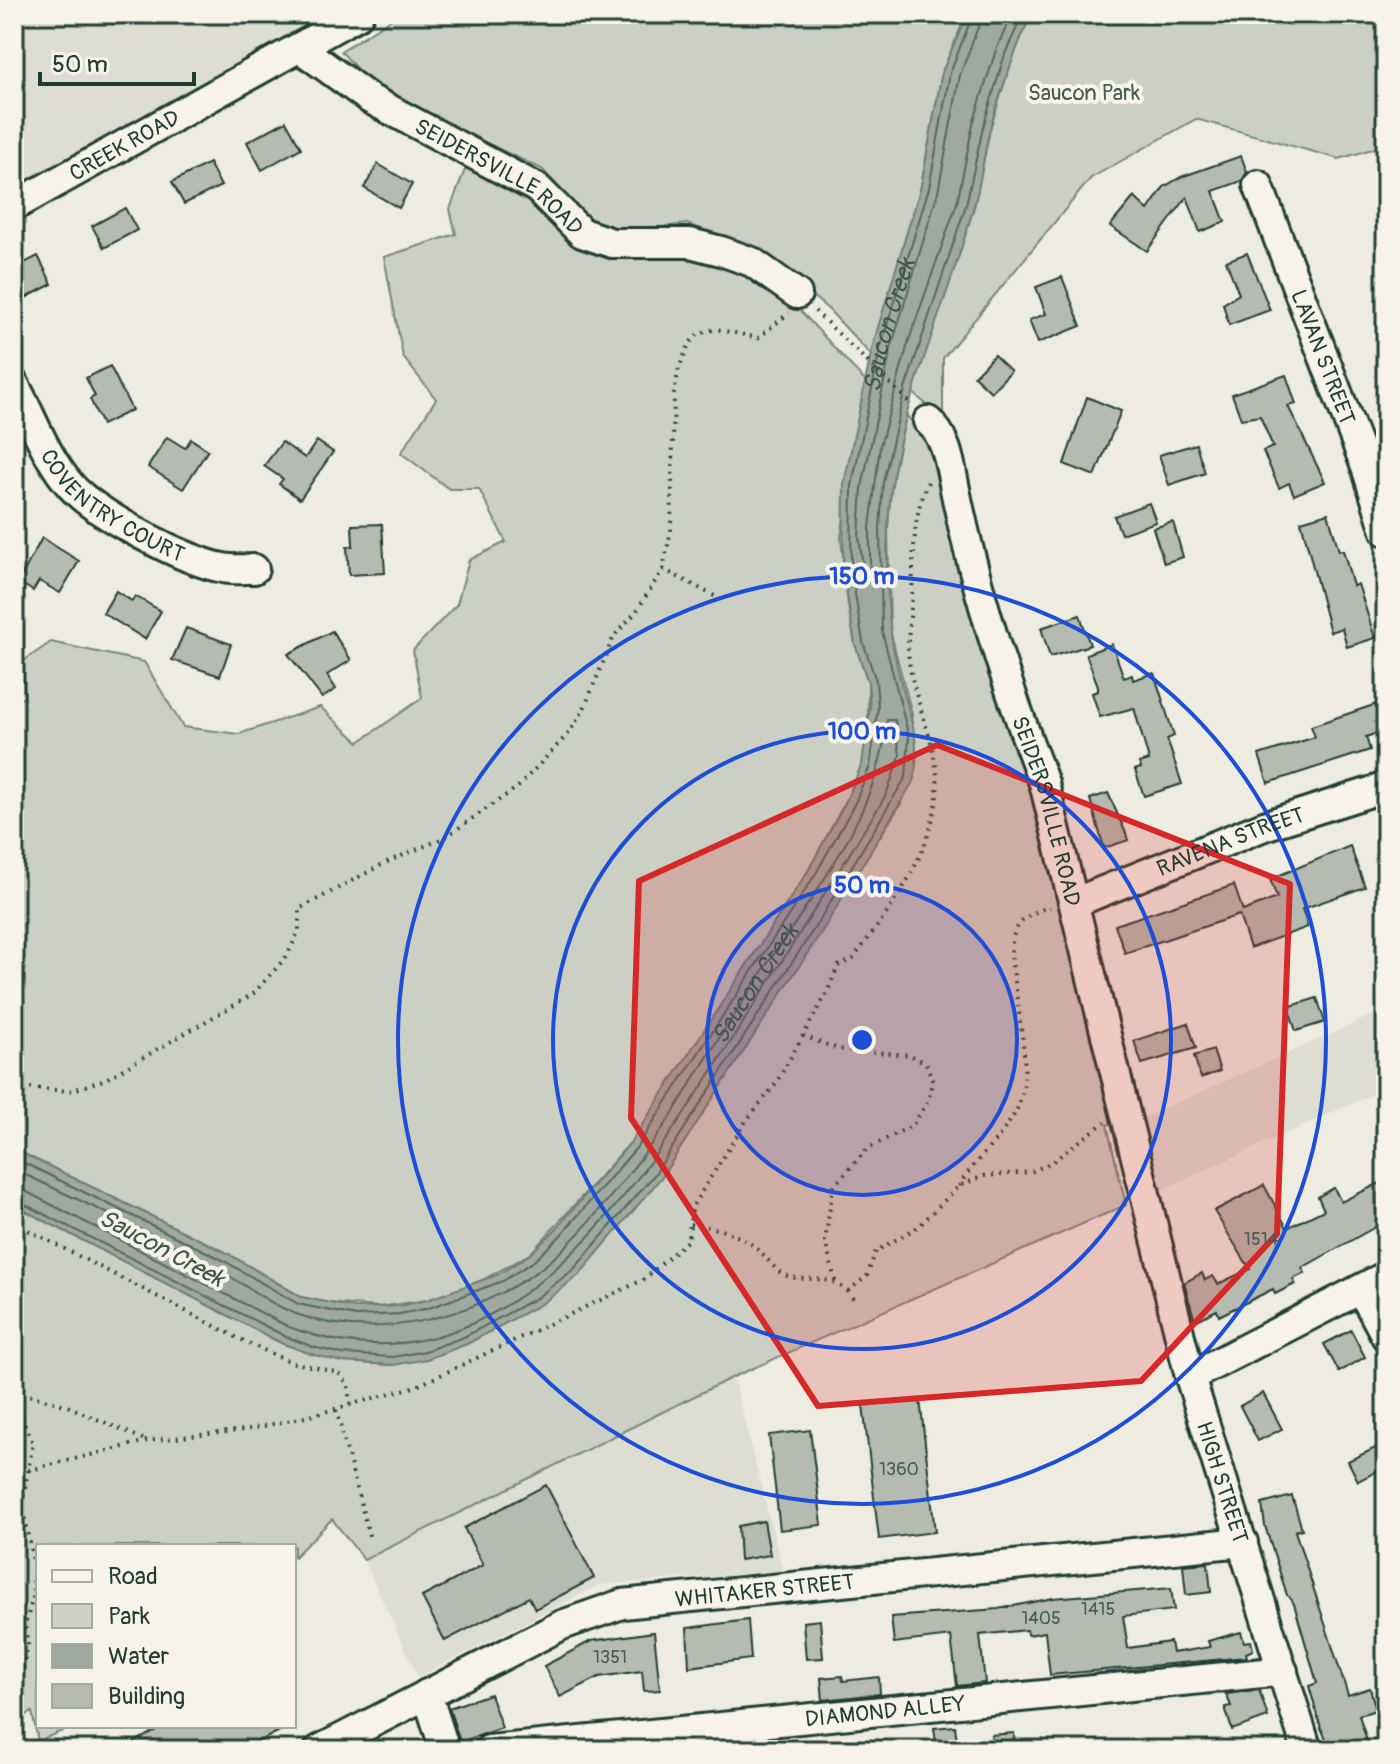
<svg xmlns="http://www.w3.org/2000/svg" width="1400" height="1764" font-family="Pangolin,sans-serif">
<rect width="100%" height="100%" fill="#eeece1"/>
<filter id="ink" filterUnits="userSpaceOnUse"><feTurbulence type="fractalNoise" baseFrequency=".0125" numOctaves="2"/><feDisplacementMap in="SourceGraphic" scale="16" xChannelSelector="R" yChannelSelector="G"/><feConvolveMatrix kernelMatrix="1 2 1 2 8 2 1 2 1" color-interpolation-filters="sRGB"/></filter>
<g filter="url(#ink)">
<!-- built -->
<g fill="#ddddd2">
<polygon points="14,14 335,14 14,193"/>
<polygon points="1386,1009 1386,1088 1161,1190 1143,1118"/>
<polygon points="733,1377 783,1571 599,1585 418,1677 364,1560"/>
</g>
<!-- green -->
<g fill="#cccfc4" stroke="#76867c" stroke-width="2">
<polygon points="399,14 967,14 942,72 921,186 871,355 829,310 754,247 687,224 614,232 585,216 542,169 376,91 341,51"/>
<polygon points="1031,14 1386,14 1386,145 1339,159 1196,119 1091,178 943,358 943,419 912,392 974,207 990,129 1013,56"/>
<polygon points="466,167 547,212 701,254 749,272 785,294 866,382 841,537 848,606 855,644 868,682 868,734 862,764 847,799 808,871 655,1108 631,1142 530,1254 468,1288 427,1300 378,1307 327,1303 302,1297 225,1252 14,1149 14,696 25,699 22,662 51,642 144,662 183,727 239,734 320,707 359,742 422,698 413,650 457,604 469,560 506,542 479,489 449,489 401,453 436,399 403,357 384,257 456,234 450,209"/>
<polygon points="906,415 935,447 969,602 1061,884 1114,1122 1107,1125 1126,1205 733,1377 364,1560 332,1519 294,1557 294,1546 38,1546 38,1726 74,1726 38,1741 32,1712 14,1721 14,1205 281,1343 342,1362 393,1365 661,1178 901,804 912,714 890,631 888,528 891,483"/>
</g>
<!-- water -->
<path fill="#9fa99f" stroke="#6c7e74" stroke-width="2" d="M 967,14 L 1031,14 C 1015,51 1001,89 990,129 C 984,154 981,181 974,206 C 945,314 892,415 888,528 C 886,570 886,614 895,656 C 903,700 923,734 914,780 L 824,928 L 661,1178 L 579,1275 L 543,1303 L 467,1344 L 427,1359 L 393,1365 L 342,1362 L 311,1354 L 281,1343 L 14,1205 L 14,1149 L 225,1252 L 301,1297 L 356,1308 L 399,1306 L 427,1300 L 499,1274 L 530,1254 L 555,1230 L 631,1142 L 808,871 L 847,799 L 862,764 L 870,707 L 868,682 L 855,644 L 843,571 L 844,484 L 873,344 L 921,186 L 942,72 Z"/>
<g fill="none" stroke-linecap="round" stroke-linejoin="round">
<!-- shore -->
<g stroke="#52685f" stroke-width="2">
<polyline points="983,14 960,75 938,192 891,348 862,487 859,537 865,581 870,578 870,527 880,446 909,340 957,203 973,124 996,50 1012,14"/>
<path id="s1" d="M 14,1158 L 221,1259 L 298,1304 L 356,1316 L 400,1314 L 429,1308 L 503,1281 L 534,1261 L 560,1236 L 637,1147 L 815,875 L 855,803 L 870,766 L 878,707 L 876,681 L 863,642 L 851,570 L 852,485 L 881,345 L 929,188 L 950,73 L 973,14"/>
<path id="s2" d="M 14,1169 C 81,1202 151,1232 216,1268 C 243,1283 267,1303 296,1314 C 375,1343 472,1318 539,1270 C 581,1239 639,1162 670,1118 C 700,1067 732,1018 764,969 C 814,893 879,813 887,720 L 895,720 L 900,756 L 886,795 C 837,875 787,953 737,1032 C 639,1185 504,1408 289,1327 L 25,1191 L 14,1189"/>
<polyline points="14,1199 285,1336 313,1347 343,1354 393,1357 425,1351 464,1337 538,1297 574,1269 655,1174 817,924 906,777 909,737 882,631 880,529 883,482 905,389 966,205 983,127 1005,54 1023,14"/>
</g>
</g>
<!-- building -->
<g fill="#b5bbb0" stroke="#1f3d34" stroke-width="2">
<polygon points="286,121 301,148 262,170 247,142"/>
<polygon points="1241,156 1247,172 1242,181 1213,191 1225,222 1200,232 1187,197 1147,251 1110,226 1134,197 1148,210 1164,187 1181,177"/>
<polygon points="209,163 221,186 184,204 172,182"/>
<polygon points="378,164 412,184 399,208 364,188"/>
<polygon points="125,208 137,230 104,248 92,226"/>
<polygon points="1247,253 1270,310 1229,325 1223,304 1239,294 1226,261"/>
<polygon points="38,256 52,284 14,304 14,268"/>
<polygon points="1062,277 1081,326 1038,343 1029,320 1046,314 1036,287"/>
<polygon points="994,355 1011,371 991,392 974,376"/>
<polygon points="110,366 132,410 102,425 90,399 95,396 86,378"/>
<polygon points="1286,375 1296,404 1288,406 1325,482 1294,495 1289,483 1279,488 1263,451 1273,447 1260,416 1241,419 1232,394"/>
<polygon points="1087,397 1121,411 1095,476 1064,464"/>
<polygon points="167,437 185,448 191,439 208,450 183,489 148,467"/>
<polygon points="317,441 333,452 300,499 279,484 283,479 264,466 282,442 305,458"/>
<polygon points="1196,444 1205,473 1169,485 1159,455"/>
<polygon points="1149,503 1156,522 1121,534 1114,516"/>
<polygon points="1328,513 1339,551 1343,550 1353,586 1358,584 1375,638 1347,647 1342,628 1330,632 1301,521"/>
<polygon points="1173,522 1183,557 1164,563 1153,528"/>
<polygon points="382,524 385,573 349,575 347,547 353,546 352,525"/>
<polygon points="42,538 79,561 60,593 39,581 33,591 18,582"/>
<polygon points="116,591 132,601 135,596 161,611 145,639 103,613"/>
<polygon points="1080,615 1090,645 1050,657 1041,628"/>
<polygon points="186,628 231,644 220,676 172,660"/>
<polygon points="332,631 351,660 327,675 336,689 322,698 288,654"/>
<polygon points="1112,644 1124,678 1132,675 1133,680 1154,673 1174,736 1167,739 1182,784 1144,796 1135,770 1141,768 1139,763 1149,760 1134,708 1100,717 1092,693 1098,691 1098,686 1086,654"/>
<polygon points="1386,701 1386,730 1366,737 1370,750 1268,783 1259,755 1315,737 1311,726"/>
<polygon points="1108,793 1129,840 1104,848 1090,799"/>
<polygon points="1350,846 1365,887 1302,909 1308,927 1250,948 1239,915 1125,953 1115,925 1234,885 1243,911 1277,898 1270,879"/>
<polygon points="1317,998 1325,1022 1296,1031 1288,1007"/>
<polygon points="1188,1023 1196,1048 1142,1064 1134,1041"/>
<polygon points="1213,1050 1220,1071 1201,1078 1194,1056"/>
<polygon points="1386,1180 1386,1221 1302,1268 1305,1273 1293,1279 1295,1284 1275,1294 1273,1289 1219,1316 1217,1310 1195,1321 1184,1283 1202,1273 1205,1280 1213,1276 1218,1284 1250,1269 1214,1211 1264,1185 1287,1228 1324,1210 1318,1197 1334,1188 1341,1202"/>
<polygon points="1351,1330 1365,1357 1339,1372 1324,1344"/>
<polygon points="1263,1393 1282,1429 1258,1441 1240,1406"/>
<polygon points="920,1399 935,1532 879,1539 863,1405"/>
<polygon points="810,1430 822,1525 780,1530 769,1435"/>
<polygon points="1386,1443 1386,1467 1358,1481 1348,1461"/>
<polygon points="546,1485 594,1578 535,1609 529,1597 445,1641 422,1597 483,1565 464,1528"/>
<polygon points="1292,1496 1302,1529 1295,1531 1348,1695 1370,1688 1376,1710 1359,1715 1368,1744 1349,1750 1331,1750 1321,1728 1309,1686 1317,1683 1294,1604 1287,1595 1265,1526 1262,1504"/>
<polygon points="764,1521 770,1555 740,1560 738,1526"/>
<polygon points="1208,1563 1211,1592 1186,1595 1183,1565"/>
<polygon points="1171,1588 1174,1610 1123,1616 1128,1648 1170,1642 1172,1653 1210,1647 1208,1641 1241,1632 1244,1642 1251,1641 1253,1650 1246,1653 1247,1657 1050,1675 1045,1632 1028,1635 1027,1630 980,1635 985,1683 957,1686 951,1636 894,1643 891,1617 998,1609 1053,1598"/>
<polygon points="748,1620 751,1659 689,1667 687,1628"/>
<polygon points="820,1620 823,1658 806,1659 803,1622"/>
<polygon points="654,1632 660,1690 644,1691 642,1671 599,1677 560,1697 544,1666 591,1641"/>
<polygon points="842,1676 843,1681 879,1677 880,1694 823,1700 821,1678"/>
<polygon points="1259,1690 1268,1717 1232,1730 1225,1707 1231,1706 1226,1694"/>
<polygon points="490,1694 502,1728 460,1742 449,1708"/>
<polygon points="163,1726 289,1726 243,1750 121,1750"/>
<polygon points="955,1726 958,1749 937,1750 934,1728"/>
<polygon points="1014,1733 1015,1750 993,1750 991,1735"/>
</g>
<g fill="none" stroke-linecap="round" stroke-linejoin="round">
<defs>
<g id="minor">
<path id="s3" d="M 300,48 L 370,99 L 537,188 L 582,233 L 612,243 L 690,243 L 721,251 L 752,262 L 797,294"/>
<path id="s4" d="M 1258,185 L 1367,470 L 1386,531"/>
<path id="s5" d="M 14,206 L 359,14"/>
<path id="s6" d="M 14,384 C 32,417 46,458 71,486 C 95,514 187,562 223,568 C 233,570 244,569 254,569"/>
<path id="s7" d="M 928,421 C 948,437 951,471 956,494 C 977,595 1007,688 1044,783 L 1190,1377 L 1307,1750"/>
<path id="s8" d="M 1076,902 L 1264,826 L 1386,787"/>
<polyline points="1361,1289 1386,1336"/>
<polyline points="1190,1377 1386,1276"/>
<polyline points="427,1694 445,1750"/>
<path id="s9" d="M 319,1750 L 562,1625 L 622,1604 L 1243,1542"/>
<path id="s10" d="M 489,1750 L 1283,1671"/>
</g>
</defs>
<!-- minor casing -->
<use href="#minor" stroke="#1f3d34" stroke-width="34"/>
<!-- path -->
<g stroke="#1f3d34" stroke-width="4" stroke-dasharray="2 6" stroke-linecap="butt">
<polyline points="815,311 912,405"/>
<polyline points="663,569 720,599"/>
<polyline points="803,1036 838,1049 910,1055 926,1063 932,1080 929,1099 913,1125 867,1149 833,1187 825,1241 836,1284"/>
<polyline points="14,1087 70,1091 106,1079 253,994 287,956 299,931 299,909 389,861 444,838 518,787 568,734 583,711 614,636 636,612 663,569 671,530 674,394 679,368 689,344 698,334 716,329 758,338 789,313"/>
<path d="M 959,1186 C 975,1158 1011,1131 1020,1101 C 1030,1071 1021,1034 1018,1004 C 1015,965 993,922 1050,907"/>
<polyline points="14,1223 246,1342 290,1362 338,1372 348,1384 350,1406"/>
<path d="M 690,1224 C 716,1228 738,1232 758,1250 C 766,1256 772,1266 780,1272 C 803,1288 832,1265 856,1303"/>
<polyline points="848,1291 867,1276 876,1251 918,1227 959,1186 984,1176 1031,1172 1052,1162 1105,1122"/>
<polyline points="14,1391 65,1405 145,1440"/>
<polyline points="14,1403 33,1443 22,1503 34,1565 33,1597 25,1625 28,1646 14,1707"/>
<polyline points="336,1410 370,1539"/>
<path d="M 14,1477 L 26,1471 L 147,1441 L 245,1430 L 310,1416 L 417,1386 L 643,1280 L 688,1240 L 692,1207 L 746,1121 L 775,1085 L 826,995 L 838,966 L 853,959 C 889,911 925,865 936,804 C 944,754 915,709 909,661 C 906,638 911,616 912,594 C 914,557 912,513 929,480"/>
<polyline points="14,1733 20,1750"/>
</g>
<!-- minor -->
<use href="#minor" stroke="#f7f3e8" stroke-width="28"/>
</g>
</g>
<!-- marked area -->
<path fill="#d62828" fill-opacity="0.2" stroke="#d62828" stroke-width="6" stroke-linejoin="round" d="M 937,745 L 1290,884 L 1277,1234 L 1141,1381 L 818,1406 L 631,1118 L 639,881 Z"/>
<!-- distance rings -->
<circle cx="862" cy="1040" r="155" fill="#1d4ed8" fill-opacity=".12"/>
<g fill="none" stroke="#1d4ed8" stroke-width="4">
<circle cx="862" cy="1040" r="155"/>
<circle cx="862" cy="1040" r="309"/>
<circle cx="862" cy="1040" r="464"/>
</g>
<g text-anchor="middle" stroke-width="8" stroke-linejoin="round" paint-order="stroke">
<!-- number labels -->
<g font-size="18" fill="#445c53">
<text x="1261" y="1245">1514</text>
<text x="899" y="1475">1360</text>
<text x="1098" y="1615">1415</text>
<text x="1041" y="1624">1405</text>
<text x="610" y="1663">1351</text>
</g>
<!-- park labels -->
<g font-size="22" fill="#425a51" stroke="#f7f3e8">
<text x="1084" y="100">Saucon Park</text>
</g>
<!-- street labels -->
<g font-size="22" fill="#1f3d34" stroke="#f7f3e8">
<text dy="8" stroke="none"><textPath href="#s5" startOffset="126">CREEK ROAD</textPath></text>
<text dy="8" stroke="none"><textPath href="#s3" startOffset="238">SEIDERSVILLE ROAD</textPath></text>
<text dy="8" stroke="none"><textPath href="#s4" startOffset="184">LAVAN STREET</textPath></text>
<text dy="8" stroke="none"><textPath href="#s6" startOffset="162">COVENTRY COURT</textPath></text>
<text dy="8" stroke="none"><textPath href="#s7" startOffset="410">SEIDERSVILLE ROAD</textPath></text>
<text dy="8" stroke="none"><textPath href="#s8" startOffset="166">RAVENA STREET</textPath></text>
<text dy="8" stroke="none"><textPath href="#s7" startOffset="1104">HIGH STREET</textPath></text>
<text dy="8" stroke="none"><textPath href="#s9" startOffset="480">WHITAKER STREET</textPath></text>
<text dy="8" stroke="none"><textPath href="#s10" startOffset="398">DIAMOND ALLEY</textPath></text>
</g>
<!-- water labels -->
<g font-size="24" font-style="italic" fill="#3f584f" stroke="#f7f3e8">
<text dy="8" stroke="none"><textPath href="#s1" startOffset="1618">Saucon Creek</textPath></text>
<text dy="8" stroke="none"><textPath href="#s2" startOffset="934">Saucon Creek</textPath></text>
<text transform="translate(162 1248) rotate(28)" y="8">Saucon Creek</text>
</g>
</g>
<circle cx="862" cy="1040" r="12" fill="#1d4ed8" stroke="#f7f3e8" stroke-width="4"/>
<g font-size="24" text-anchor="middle" font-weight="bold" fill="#1d4ed8" stroke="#f7f3e8" stroke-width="8" stroke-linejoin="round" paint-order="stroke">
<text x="862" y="584">150 m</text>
<text x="862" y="739">100 m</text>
<text x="862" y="893">50 m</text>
</g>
<!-- margin -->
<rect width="1400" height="1764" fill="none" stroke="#f7f3e8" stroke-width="48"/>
<rect x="24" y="24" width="1352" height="1716" fill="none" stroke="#1f3d34" stroke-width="3" filter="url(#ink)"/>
<!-- legend -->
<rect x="36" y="1544" width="260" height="184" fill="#f7f3e8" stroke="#a1aaa0" stroke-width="2"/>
<rect x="52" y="1570" width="40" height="12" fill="#f7f3e8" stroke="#a1aaa0" stroke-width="2"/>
<text x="108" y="1584" font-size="24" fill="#1f3d34">Road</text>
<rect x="52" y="1604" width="40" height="24" fill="#cccfc4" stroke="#a1aaa0" stroke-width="2"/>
<text x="108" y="1624" font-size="24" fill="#1f3d34">Park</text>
<rect x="52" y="1644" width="40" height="24" fill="#9fa99f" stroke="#a1aaa0" stroke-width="2"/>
<text x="108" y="1664" font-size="24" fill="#1f3d34">Water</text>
<rect x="52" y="1684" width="40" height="24" fill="#b5bbb0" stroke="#a1aaa0" stroke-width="2"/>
<text x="108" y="1704" font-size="24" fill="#1f3d34">Building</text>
<!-- scale -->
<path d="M40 72v12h154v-12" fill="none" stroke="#1f3d34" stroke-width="4"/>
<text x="52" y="72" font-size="24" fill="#1f3d34" stroke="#f7f3e8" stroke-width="6" paint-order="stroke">50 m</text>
</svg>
